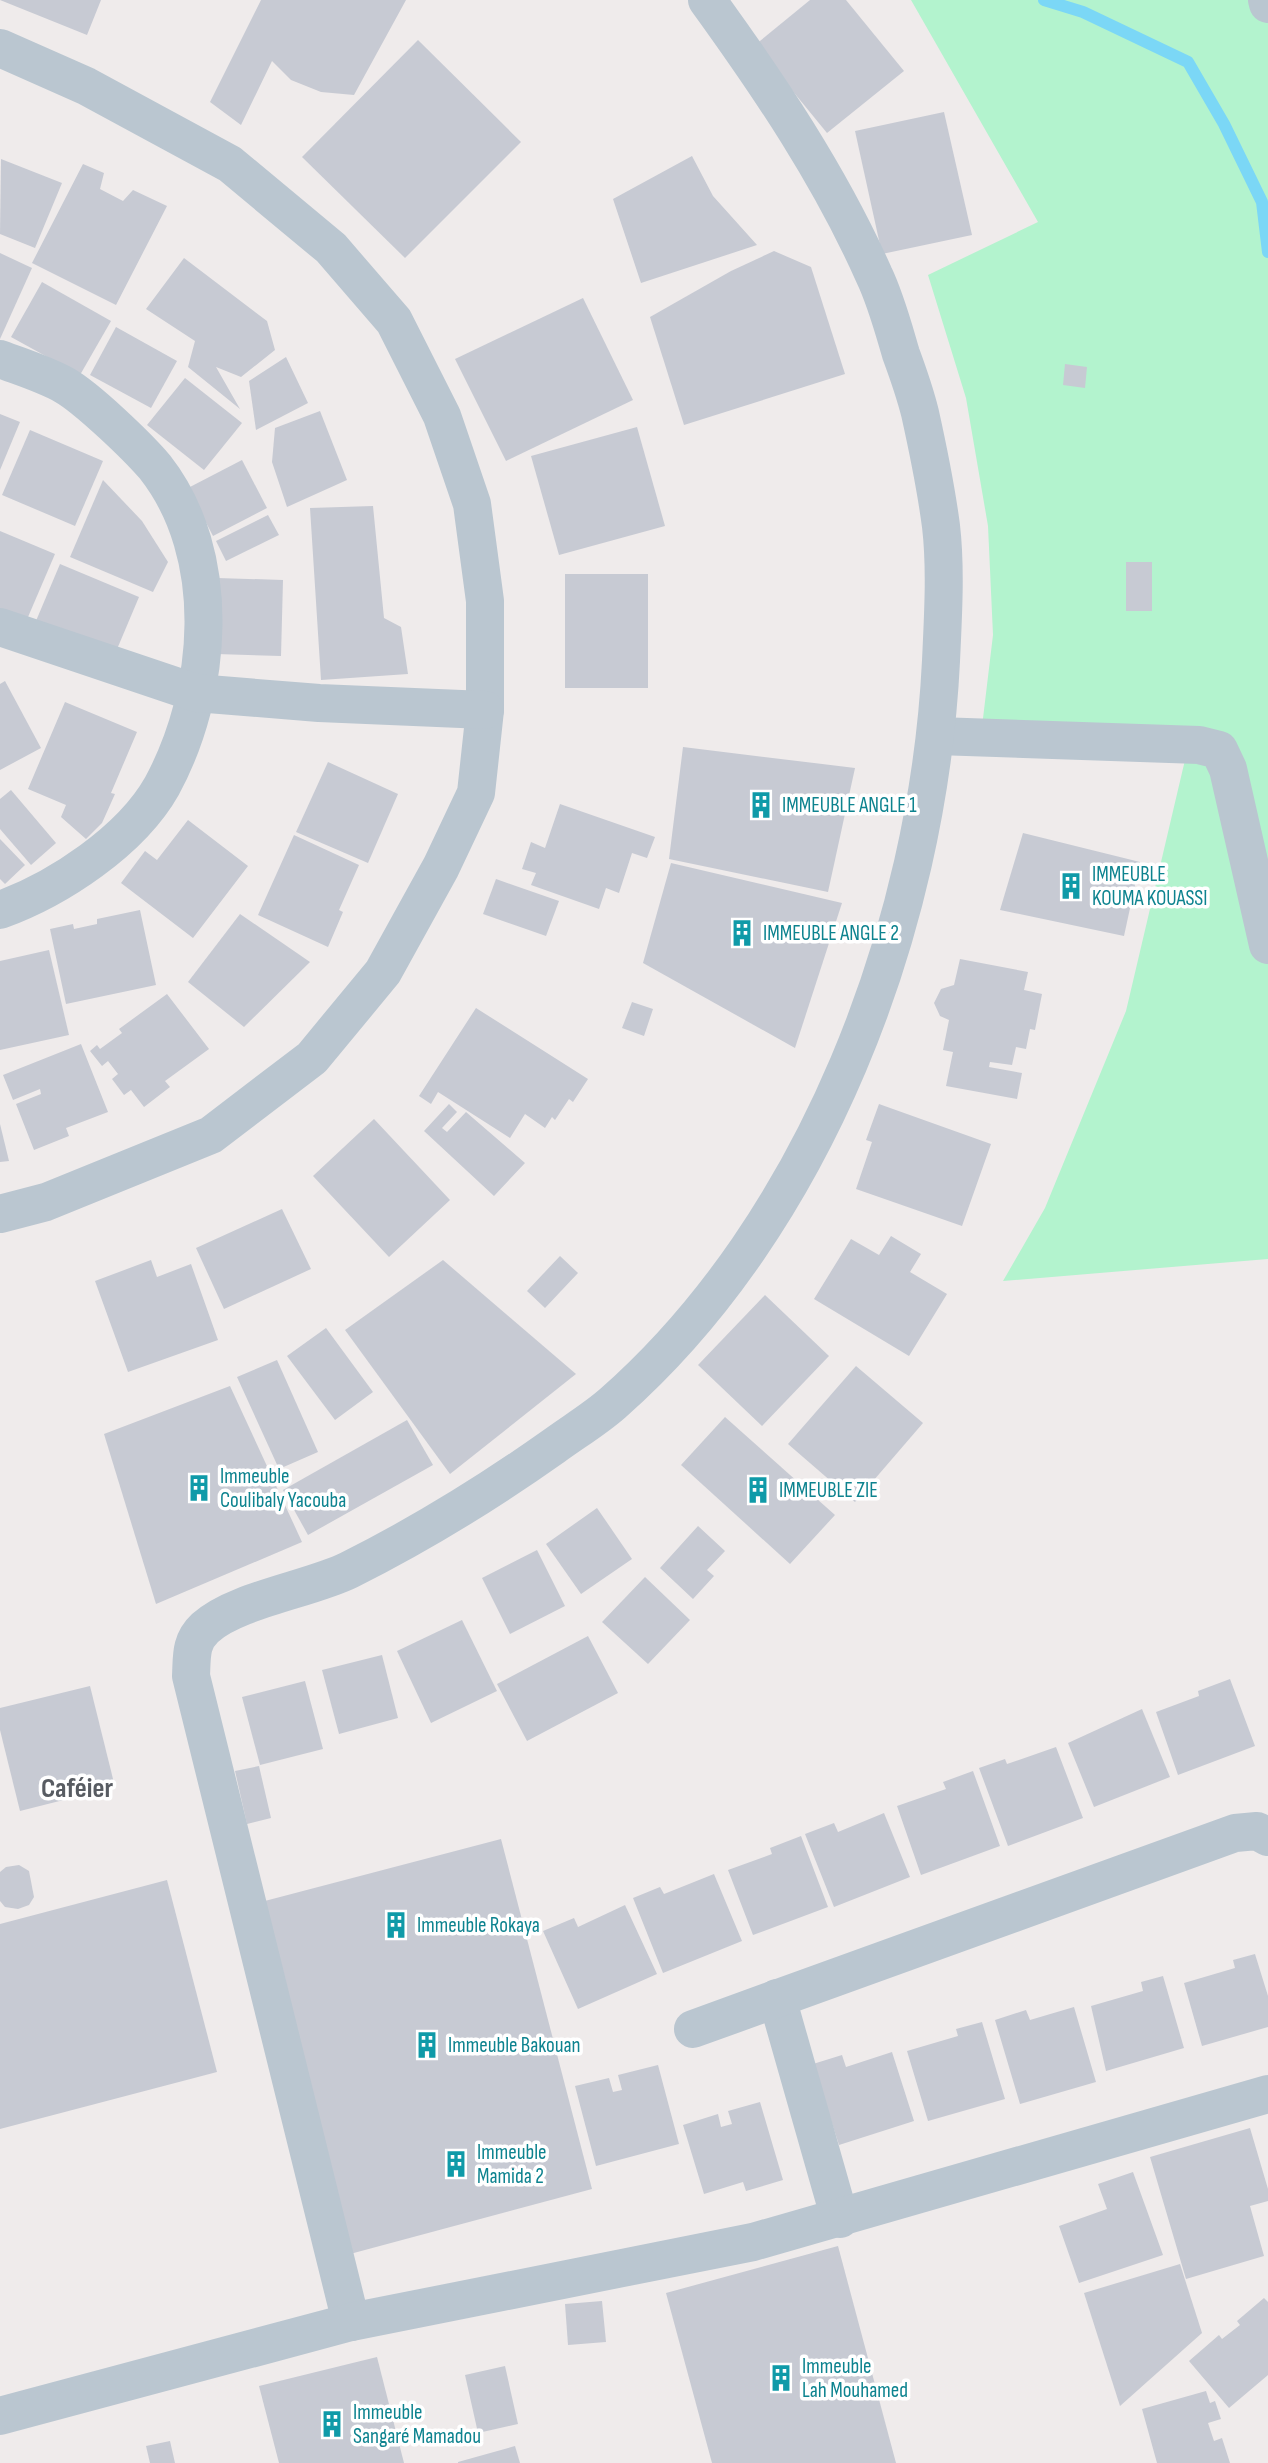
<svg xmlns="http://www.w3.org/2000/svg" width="1268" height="2463" font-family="'Sofia Sans Condensed',sans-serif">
<rect width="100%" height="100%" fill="#efebeb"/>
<!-- green -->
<polygon fill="#b3f3ce" points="911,0 1268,0 1268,1259 1003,1281 1045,1208 1126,1011 1185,760 981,735 993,635 988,526 966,398 928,275 1038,222"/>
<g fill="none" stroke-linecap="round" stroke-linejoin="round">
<!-- stream -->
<polyline stroke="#7bd7f6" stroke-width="12" points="1044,0 1083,12 1188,62 1224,124 1262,202 1268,252"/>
</g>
<!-- building -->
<g fill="#c7cad3">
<polygon points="0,0 101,0 87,35"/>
<polygon points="261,0 406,0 354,95 321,92 291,80 272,61 241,125 210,102"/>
<polygon points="810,0 846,0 904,71 827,133 755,45"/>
<polygon points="418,40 521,142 405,258 302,157"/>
<polygon points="944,112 972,235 882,254 855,131"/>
<polygon points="692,156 713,196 757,245 641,283 613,199"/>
<polygon points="1,159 62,183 35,248 0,234"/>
<polygon points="83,164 104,173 100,189 123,201 133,190 167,206 116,305 32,263"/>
<polygon points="774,251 811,267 845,374 684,425 650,317 731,271"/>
<polygon points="0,253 32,268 0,339"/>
<polygon points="184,258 267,321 275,350 241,377 216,367 240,409 188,367 195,341 146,309"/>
<polygon points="42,282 111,321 80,375 11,337"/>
<polygon points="583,298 633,400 506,461 455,359"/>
<polygon points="116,327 177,361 151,408 90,375"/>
<polygon points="286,357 308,403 256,430 249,381"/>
<polygon points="1065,364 1087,367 1085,388 1063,385"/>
<polygon points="185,378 242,423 204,470 147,425"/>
<polygon points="320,411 347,480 287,507 272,462 275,428"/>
<polygon points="0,414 20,422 0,470"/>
<polygon points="637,427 665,526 559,555 531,456"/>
<polygon points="30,430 103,461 75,526 2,495"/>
<polygon points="242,460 267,508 213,536 188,488"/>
<polygon points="103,480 142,521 168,562 153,592 70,557"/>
<polygon points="373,506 384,618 401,627 408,674 321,680 310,508"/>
<polygon points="268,515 279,535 226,561 216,541"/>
<polygon points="0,531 55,554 25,624 0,613"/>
<rect x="1126" y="562" width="26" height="49"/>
<polygon points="60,564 139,597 112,661 33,628"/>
<rect x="565" y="574" width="83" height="114"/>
<polygon points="217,578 283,580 281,656 216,654"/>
<polygon points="5,681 41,748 0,770 0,684"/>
<polygon points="65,702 137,732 111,793 115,794 102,823 86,839 61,817 66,805 28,789"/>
<polygon points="683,747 855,768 828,892 669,859"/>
<polygon points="328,762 398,794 368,863 296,832"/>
<polygon points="11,790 56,843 31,865 0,829 0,799"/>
<polygon points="560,804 655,837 647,858 632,853 619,893 606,888 599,909 531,885 536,873 522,869 531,842 545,848"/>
<polygon points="188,820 248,866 193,938 121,883 145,851 157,860"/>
<polygon points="1023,833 1140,862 1124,936 1000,910"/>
<polygon points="294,835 359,865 339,910 343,912 328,947 258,915"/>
<polygon points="0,839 25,865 5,884 0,879"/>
<polygon points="671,863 842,903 795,1048 643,963"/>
<polygon points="496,879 559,901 546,936 483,914"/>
<polygon points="140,910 156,985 66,1004 50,929 73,924 74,929 97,924 97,919"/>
<polygon points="240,914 310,962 244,1027 188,982"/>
<polygon points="49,950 69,1035 0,1050 0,961"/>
<polygon points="960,959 1028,972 1024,990 1042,994 1035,1030 1030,1029 1026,1049 1016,1047 1012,1065 990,1062 989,1067 1022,1073 1017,1099 946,1086 953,1052 943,1050 949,1020 940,1016 934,1003 941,989 954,985"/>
<polygon points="167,994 209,1049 165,1081 170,1087 144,1107 131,1090 124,1095 112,1079 118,1074 108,1061 102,1066 90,1051 97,1045 100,1049 122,1033 119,1029"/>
<polygon points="632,1002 653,1009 644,1036 622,1028"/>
<polygon points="476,1008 588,1079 573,1102 569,1099 555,1120 552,1117 545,1128 525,1114 510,1138 438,1092 431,1104 419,1096"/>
<polygon points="81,1044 108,1112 66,1128 69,1136 34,1150 16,1104 41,1094 40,1089 13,1100 3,1075"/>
<polygon points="449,1104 457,1112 442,1128 447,1132 466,1112 525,1163 494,1196 424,1131"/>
<polygon points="879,1104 991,1144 962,1226 856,1189 872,1142 866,1140"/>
<polygon points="374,1119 450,1200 389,1257 313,1176"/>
<polygon points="0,1124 9,1161 0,1162"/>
<polygon points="282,1209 311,1269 224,1309 196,1248"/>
<polygon points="891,1236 921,1254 910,1272 947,1294 909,1356 814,1299 851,1239 879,1255"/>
<polygon points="560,1256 578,1273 545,1308 527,1291"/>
<polygon points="151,1260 157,1277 191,1264 218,1340 128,1372 95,1281"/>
<polygon points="443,1260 576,1374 450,1474 345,1330"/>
<polygon points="765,1295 829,1356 762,1426 698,1365"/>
<polygon points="326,1328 373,1392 335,1420 287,1356"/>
<polygon points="277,1360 318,1452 279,1469 237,1377"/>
<polygon points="856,1366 923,1423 855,1502 788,1444"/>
<polygon points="230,1386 302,1542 156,1604 104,1434"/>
<polygon points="725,1417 835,1515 790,1564 681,1465"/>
<polygon points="407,1420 433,1465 308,1535 283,1490"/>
<polygon points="597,1508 632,1559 581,1594 546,1544"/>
<polygon points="698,1526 725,1551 707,1570 714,1576 693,1599 660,1568"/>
<polygon points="537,1550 565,1606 510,1634 482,1578"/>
<polygon points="645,1577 690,1620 648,1664 602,1622"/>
<polygon points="462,1620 497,1691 431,1723 397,1651"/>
<polygon points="588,1636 618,1693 527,1741 497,1684"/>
<polygon points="382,1655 398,1718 339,1734 322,1670"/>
<polygon points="1230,1679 1255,1746 1178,1775 1156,1712 1199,1696 1198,1691"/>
<polygon points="305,1681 323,1749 260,1765 242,1697"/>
<polygon points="90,1686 115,1787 20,1811 0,1730 0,1708"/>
<polygon points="1142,1709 1170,1777 1094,1807 1068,1743"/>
<polygon points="1056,1747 1083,1818 1008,1846 979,1768 1005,1759 1007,1764"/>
<polygon points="259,1766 271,1818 247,1824 235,1771"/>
<polygon points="973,1771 1000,1846 921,1875 897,1806 946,1789 943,1782"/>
<polygon points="884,1813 910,1877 834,1907 805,1834 834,1823 838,1832"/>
<polygon points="801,1836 828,1907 753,1935 728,1870 772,1854 770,1848"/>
<polygon points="501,1839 592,2189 350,2254 261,1902"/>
<polygon points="19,1865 29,1871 34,1897 29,1905 18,1909 5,1907 0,1901 0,1872 6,1867"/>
<polygon points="714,1874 742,1941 663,1973 633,1898 660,1887 664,1894"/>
<polygon points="167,1880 217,2072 0,2129 0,1924"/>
<polygon points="625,1905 657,1974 578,2009 543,1931 574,1918 578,1927"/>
<polygon points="1255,1954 1268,1996 1268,2027 1202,2046 1184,1983 1235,1968 1233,1960"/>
<polygon points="1163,1976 1184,2048 1106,2071 1091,2006 1143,1991 1141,1982"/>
<polygon points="1074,2007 1096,2082 1020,2104 995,2020 1026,2010 1030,2020"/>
<polygon points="982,2022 1005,2099 928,2121 907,2051 958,2036 956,2029"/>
<polygon points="892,2052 914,2121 839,2145 813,2064 842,2055 846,2067"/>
<polygon points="658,2065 679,2144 596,2166 575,2086 609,2078 613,2092 622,2090 618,2075"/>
<polygon points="760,2102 783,2180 746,2191 743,2182 704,2194 683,2125 718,2114 721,2127 732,2124 728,2111"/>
<polygon points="1250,2128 1268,2189 1268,2201 1250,2206 1264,2256 1186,2279 1150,2157"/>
<polygon points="1133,2172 1163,2255 1079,2283 1059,2226 1107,2209 1098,2184"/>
<polygon points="838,2246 896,2463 712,2463 666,2293"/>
<polygon points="1180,2264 1202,2333 1120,2406 1084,2293"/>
<polygon points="1264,2298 1268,2302 1268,2375 1229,2408 1189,2361 1219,2335 1222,2339 1240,2325 1237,2321"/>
<polygon points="602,2301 606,2342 568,2345 565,2304"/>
<polygon points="377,2357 404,2463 279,2463 259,2386"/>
<polygon points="505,2366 518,2424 478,2433 465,2375"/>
<polygon points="1206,2391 1210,2403 1215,2401 1221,2419 1208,2423 1214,2441 1222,2438 1230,2463 1157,2463 1142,2409"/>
<polygon points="170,2441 175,2463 150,2463 146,2446"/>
<polygon points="515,2446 520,2463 458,2463 458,2462"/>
</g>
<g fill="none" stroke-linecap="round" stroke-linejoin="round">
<!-- minor -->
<g stroke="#bac6d0" stroke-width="38">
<polyline points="1267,0 1268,4"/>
<polyline points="0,48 86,86 230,164 331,248 394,321 442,416 472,504 485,601 485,710 476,793 441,867 383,972 312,1058 211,1135 46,1202 0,1214"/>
<path d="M 0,359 C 21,367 44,374 64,385 C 87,398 137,446 155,467 C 224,555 213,692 162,786 C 131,841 58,889 0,910"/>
<polyline points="0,627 196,693 319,703 485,710"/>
<polyline points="937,736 1199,745 1219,750 1228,769 1268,945"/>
<polyline points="777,1998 840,2219"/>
<polyline points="693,2029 1235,1833 1257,1831 1268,1837"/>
<path d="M 351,2322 L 191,1676 C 192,1657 190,1642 205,1628 C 235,1600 311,1589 349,1570 C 421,1534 489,1492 554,1446 C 573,1432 595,1419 613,1403 C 816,1224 928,927 941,661 C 943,617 946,569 941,526 C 936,488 928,449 920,413 C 915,393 908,373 901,354 C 893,327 886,300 874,275 C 830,176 770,87 707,0"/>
<polyline points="0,2416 351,2322 753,2242 1268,2094"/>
</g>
</g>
<!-- icons -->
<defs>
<symbol id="building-bare" viewBox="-9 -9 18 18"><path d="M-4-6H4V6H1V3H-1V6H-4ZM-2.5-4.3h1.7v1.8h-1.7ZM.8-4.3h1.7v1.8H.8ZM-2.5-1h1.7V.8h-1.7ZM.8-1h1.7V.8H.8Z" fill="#0f9aa8" stroke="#fff" stroke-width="2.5" paint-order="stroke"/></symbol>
</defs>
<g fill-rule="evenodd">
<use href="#building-bare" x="742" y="786" width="38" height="38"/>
<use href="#building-bare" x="1052" y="867" width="38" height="38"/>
<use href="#building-bare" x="723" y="914" width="38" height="38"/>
<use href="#building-bare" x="180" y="1469" width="38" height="38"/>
<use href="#building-bare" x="739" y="1471" width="38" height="38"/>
<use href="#building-bare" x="377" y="1906" width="38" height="38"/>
<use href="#building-bare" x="408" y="2026" width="38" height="38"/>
<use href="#building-bare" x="437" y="2145" width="38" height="38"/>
<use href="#building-bare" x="762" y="2359" width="38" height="38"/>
<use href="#building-bare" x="313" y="2405" width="38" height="38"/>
</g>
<g text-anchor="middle" stroke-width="7" stroke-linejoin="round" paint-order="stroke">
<!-- culture labels -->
<g font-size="21" fill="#0d838f" stroke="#fff" text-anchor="start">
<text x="782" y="812">IMMEUBLE ANGLE 1</text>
<text x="1092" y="881">IMMEUBLE<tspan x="1092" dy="24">KOUMA KOUASSI</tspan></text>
<text x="763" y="940">IMMEUBLE ANGLE 2</text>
<text x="220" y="1483">Immeuble<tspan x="220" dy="24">Coulibaly Yacouba</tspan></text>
<text x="779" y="1497">IMMEUBLE ZIE</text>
<text x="417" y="1932">Immeuble Rokaya</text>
<text x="448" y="2052">Immeuble Bakouan</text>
<text x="477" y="2159">Immeuble<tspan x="477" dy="24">Mamida 2</tspan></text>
<text x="802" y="2373">Immeuble<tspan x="802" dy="24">Lah Mouhamed</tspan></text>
<text x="353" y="2419">Immeuble<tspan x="353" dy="24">Sangaré Mamadou</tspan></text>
</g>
<!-- district labels -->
<g font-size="28" font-weight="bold" fill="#585c62" stroke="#fff">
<text x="77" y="1797">Caféier</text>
</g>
</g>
</svg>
